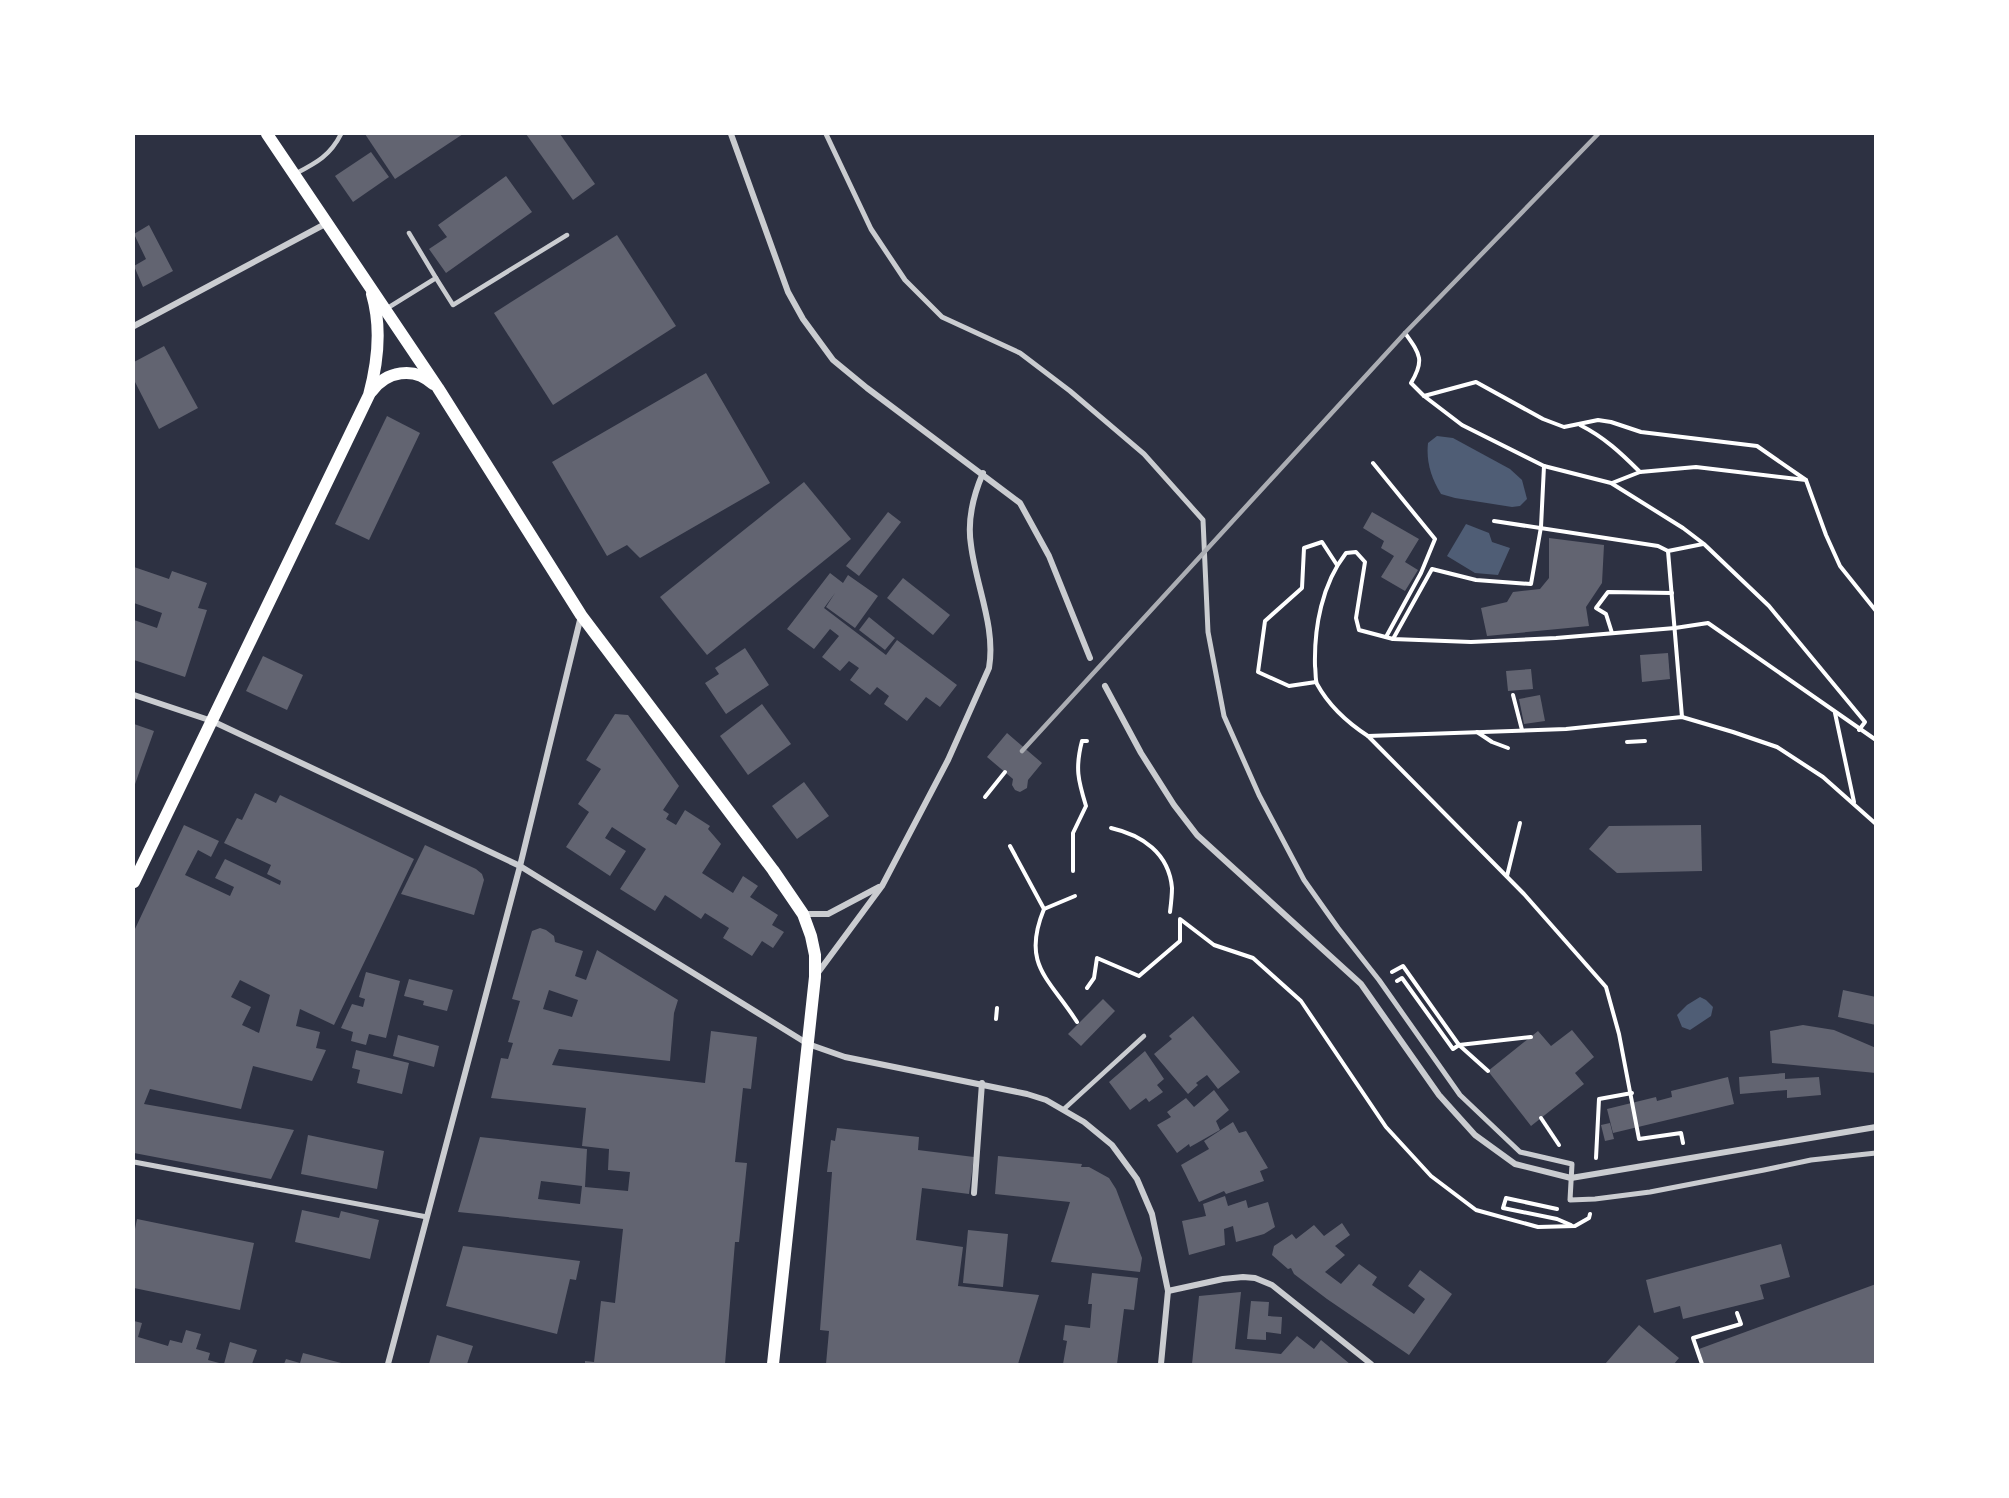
<svg xmlns="http://www.w3.org/2000/svg" width="2009" height="1498" font-family="Poppins,sans-serif">
<rect width="100%" height="100%" fill="#2d3142"/>
<!-- water -->
<g fill="#4f5d75">
<path d="M 1437,436 L 1453,438 L 1510,469 L 1522,480 L 1527,499 L 1520,506 L 1512,507 L 1455,498 L 1441,494 C 1431,478 1426,461 1428,443 Z"/>
<polygon points="1466,524 1489,533 1492,542 1510,548 1498,575 1475,573 1447,556"/>
<polygon points="1700,997 1706,1000 1713,1007 1711,1016 1690,1030 1682,1027 1677,1015 1687,1005"/>
</g>
<!-- building -->
<g fill="#626471" fill-rule="evenodd">
<polygon points="365,134 463,134 395,179"/>
<polygon points="526,134 560,134 595,184 573,200"/>
<polygon points="371,152 389,177 353,202 335,176"/>
<polygon points="506,176 532,212 446,273 429,249 447,237 438,225"/>
<polygon points="149,225 173,271 143,287 134,266 146,259 134,234"/>
<polygon points="617,235 676,326 553,405 494,313"/>
<polygon points="164,346 198,408 159,429 134,380 134,362"/>
<polygon points="706,373 770,483 640,558 627,545 607,556 552,462"/>
<polygon points="387,416 420,433 369,540 335,524"/>
<polygon points="804,482 851,539 707,655 660,597"/>
<polygon points="888,512 901,522 859,576 846,566"/>
<polygon points="1372,512 1419,539 1405,562 1418,570 1405,591 1381,577 1394,556 1381,548 1384,541 1363,528"/>
<polygon points="1549,538 1604,545 1602,583 1586,607 1589,626 1487,636 1481,608 1507,602 1513,592 1540,589 1549,578"/>
<polygon points="134,567 169,579 172,571 207,583 198,608 207,610 185,677 134,660 134,620 157,628 162,613 134,603"/>
<polygon points="830,573 843,583 848,575 878,596 855,628 826,607 835,593 824,608 886,655 897,640 957,685 940,707 926,697 907,721 884,704 889,696 877,687 870,695 850,680 859,668 849,661 840,671 822,657 839,636 830,629 814,649 787,629"/>
<polygon points="903,578 950,615 933,635 887,598"/>
<polygon points="869,617 895,638 885,650 859,630"/>
<polygon points="745,648 769,685 726,714 705,683 719,674 715,668"/>
<polygon points="1668,653 1670,679 1642,682 1640,655"/>
<polygon points="263,656 303,675 287,710 246,691"/>
<polygon points="1531,669 1533,689 1508,691 1506,671"/>
<polygon points="1540,695 1545,721 1524,724 1519,699"/>
<polygon points="762,704 791,744 748,775 720,736"/>
<polygon points="615,714 628,715 679,786 663,810 669,814 666,819 676,825 685,810 710,826 708,829 721,844 702,873 733,893 743,876 758,886 750,897 778,915 772,925 784,932 773,948 762,941 752,956 723,938 729,928 705,913 701,919 665,895 655,911 620,889 646,849 612,827 605,838 626,851 610,876 566,847 589,812 578,804 601,769 586,760"/>
<polygon points="134,724 154,731 134,787"/>
<polygon points="1007,733 1042,763 1028,780 1027,788 1020,792 1015,790 1012,785 1013,779 987,757"/>
<polygon points="804,782 829,816 797,839 772,806"/>
<path d="M 255,793 L 276,803 L 280,795 L 414,859 L 334,1025 L 300,1009 L 296,1026 L 320,1032 L 316,1048 L 326,1050 L 312,1081 L 253,1066 L 241,1109 L 150,1089 L 144,1104 L 294,1130 L 271,1179 L 134,1153 L 134,931 L 184,825 L 219,841 L 211,857 L 198,850 L 185,875 L 230,896 L 234,887 L 215,878 L 225,859 L 280,885 L 281,881 L 267,874 L 271,865 L 224,843 L 237,818 L 242,820 ZM 240,980 L 270,995 L 259,1033 L 242,1025 L 251,1007 L 231,997 Z"/>
<polygon points="1701,825 1702,871 1617,873 1589,849 1609,826"/>
<polygon points="425,845 476,869 482,874 484,880 474,915 401,894"/>
<path d="M 540,928 L 546,930 L 554,936 L 555,942 L 583,951 L 575,976 L 586,980 L 597,950 L 678,1000 L 674,1013 L 670,1061 L 559,1049 L 552,1065 L 705,1083 L 711,1031 L 757,1037 L 751,1089 L 743,1088 L 735,1162 L 747,1163 L 739,1242 L 735,1242 L 725,1364 L 585,1364 L 585,1361 L 594,1362 L 601,1301 L 615,1303 L 623,1229 L 458,1212 L 480,1137 L 587,1149 L 585,1187 L 628,1191 L 630,1172 L 608,1170 L 609,1149 L 582,1146 L 586,1108 L 491,1098 L 501,1058 L 508,1059 L 513,1043 L 508,1042 L 520,1001 L 512,999 L 532,931 ZM 549,990 L 578,1000 L 572,1017 L 543,1009 ZM 541,1181 L 582,1186 L 580,1204 L 538,1199 Z"/>
<polygon points="366,972 400,981 386,1038 369,1034 366,1045 351,1041 353,1032 341,1028 352,1004 363,1007 365,999 359,997"/>
<polygon points="409,979 453,990 447,1011 423,1005 424,1001 404,996"/>
<polygon points="1843,990 1876,997 1876,1025 1838,1017"/>
<polygon points="1103,999 1115,1011 1081,1046 1068,1034"/>
<polygon points="1193,1016 1240,1072 1218,1089 1207,1075 1196,1083 1198,1085 1188,1094 1154,1054 1172,1039 1169,1036"/>
<polygon points="1803,1025 1834,1030 1876,1048 1876,1073 1772,1063 1770,1031"/>
<polygon points="1572,1030 1594,1057 1575,1073 1584,1084 1531,1126 1488,1071 1538,1031 1551,1046"/>
<polygon points="398,1035 439,1046 434,1067 393,1056"/>
<polygon points="356,1050 409,1063 402,1094 357,1083 360,1070 352,1068"/>
<polygon points="1145,1051 1164,1079 1157,1085 1163,1092 1149,1102 1146,1098 1130,1110 1109,1082"/>
<polygon points="1785,1073 1785,1079 1819,1077 1821,1095 1787,1098 1787,1090 1740,1094 1739,1077"/>
<polygon points="1728,1077 1734,1104 1613,1133 1607,1109 1656,1097 1657,1101 1672,1097 1671,1091"/>
<polygon points="1214,1090 1229,1110 1216,1121 1220,1130 1190,1147 1189,1144 1177,1153 1157,1125 1171,1117 1167,1112 1186,1098 1194,1107"/>
<polygon points="1233,1122 1239,1133 1246,1131 1268,1168 1260,1171 1264,1181 1226,1194 1224,1191 1199,1202 1181,1165 1209,1149 1204,1141"/>
<polygon points="1610,1123 1614,1139 1605,1141 1601,1125"/>
<polygon points="837,1128 919,1137 918,1150 974,1157 969,1194 922,1188 916,1240 963,1247 958,1286 1039,1295 1018,1364 826,1364 829,1331 820,1330 832,1172 827,1172 831,1140 835,1141"/>
<polygon points="308,1135 384,1151 377,1189 301,1174"/>
<polygon points="998,1156 1082,1164 1081,1167 1089,1167 1109,1178 1116,1189 1142,1258 1140,1272 1051,1262 1070,1202 995,1194"/>
<polygon points="1225,1196 1228,1206 1246,1200 1248,1208 1268,1202 1275,1227 1264,1234 1236,1242 1233,1226 1224,1229 1225,1245 1189,1255 1182,1221 1206,1216 1203,1204"/>
<polygon points="302,1210 339,1218 341,1211 379,1220 370,1259 295,1242"/>
<polygon points="137,1219 254,1243 240,1310 134,1288 134,1234"/>
<polygon points="1342,1223 1350,1235 1335,1246 1345,1255 1325,1272 1341,1284 1359,1264 1377,1277 1372,1285 1414,1314 1425,1299 1408,1286 1420,1270 1452,1294 1409,1355 1327,1299 1294,1274 1291,1268 1288,1269 1272,1255 1274,1246 1292,1234 1296,1239 1314,1225 1324,1236"/>
<polygon points="968,1230 1008,1234 1003,1287 963,1283"/>
<polygon points="1781,1244 1790,1277 1760,1285 1764,1299 1683,1319 1680,1306 1654,1313 1646,1280"/>
<polygon points="463,1246 580,1261 576,1280 570,1279 557,1334 446,1306"/>
<polygon points="1092,1273 1138,1278 1134,1310 1124,1309 1117,1364 1063,1364 1067,1341 1063,1340 1065,1325 1090,1328 1092,1304 1088,1304"/>
<polygon points="1876,1284 1876,1364 1704,1364 1699,1349"/>
<polygon points="1241,1292 1235,1349 1281,1354 1297,1336 1314,1349 1321,1340 1350,1364 1192,1364 1199,1296"/>
<polygon points="1251,1301 1269,1302 1268,1316 1282,1317 1281,1334 1266,1332 1266,1340 1247,1339"/>
<polygon points="134,1321 142,1323 138,1337 168,1346 170,1340 182,1343 186,1330 201,1334 196,1349 210,1353 208,1360 223,1364 134,1364"/>
<polygon points="1639,1325 1679,1358 1674,1364 1605,1364"/>
<polygon points="437,1335 473,1346 467,1364 429,1364"/>
<polygon points="230,1342 257,1350 252,1364 224,1364"/>
<polygon points="303,1353 345,1364 284,1364 286,1359 300,1363"/>
</g>
<g fill="none" stroke-linecap="round" stroke-linejoin="round">
<!-- path -->
<g stroke="#fff" stroke-width="4">
<path d="M 1405,333 C 1420,354 1425,360 1411,383 L 1424,396 L 1462,425 L 1544,466 L 1611,483 L 1683,528 L 1704,544 L 1769,606 L 1865,722 L 1859,730"/>
<polyline points="1424,396 1476,382 1543,419 1564,427 1598,420 1611,422 1641,432 1757,446 1806,480"/>
<path d="M 1580,425 C 1604,437 1621,453 1640,472"/>
<polyline points="1373,463 1435,539 1421,573 1386,637"/>
<polyline points="1612,483 1640,472 1696,467 1806,480 1826,535 1840,566 1876,611"/>
<polyline points="1494,521 1658,546 1668,551"/>
<polyline points="1612,633 1606,614 1596,608 1608,592 1672,593"/>
<polyline points="1393,639 1432,569 1476,580 1531,584 1541,527 1544,466"/>
<polyline points="1316,682 1289,686 1258,672 1265,621 1302,588 1304,548 1322,542 1337,565"/>
<polyline points="1513,695 1522,730"/>
<polyline points="1835,713 1854,802"/>
<polyline points="1682,717 1668,551 1703,544"/>
<polyline points="1477,732 1492,742 1508,748"/>
<polyline points="1368,736 1566,729 1682,717 1733,732 1777,747 1823,777 1876,824"/>
<polyline points="1627,742 1645,741"/>
<polyline points="985,797 1005,772"/>
<path d="M 1111,828 C 1142,835 1169,853 1172,888 C 1172,896 1171,904 1170,912"/>
<path d="M 1010,846 L 1044,909 C 1021,965 1049,978 1077,1022"/>
<path d="M 1073,871 L 1073,833 L 1086,806 C 1078,780 1075,768 1082,741 L 1087,741"/>
<polyline points="1507,876 1520,823"/>
<polyline points="1044,909 1075,896"/>
<polyline points="1392,972 1403,966 1459,1045 1531,1037"/>
<polyline points="1397,981 1402,978 1453,1049 1459,1045 1488,1071"/>
<polyline points="1087,988 1094,978 1097,958 1139,976 1180,941 1180,919 1214,945 1253,958 1301,1001 1386,1127 1431,1176 1476,1210 1538,1227 1575,1226 1589,1218 1590,1214"/>
<polyline points="996,1019 997,1008"/>
<polyline points="1541,1118 1559,1145"/>
<path d="M 1683,1143 L 1681,1133 L 1639,1139 L 1619,1034 L 1606,987 L 1524,894 L 1368,736 C 1348,723 1329,706 1317,684 C 1315,679 1316,672 1315,666 C 1314,627 1322,584 1346,553 L 1356,552 L 1365,562 L 1356,618 L 1359,630 L 1393,639 L 1471,642 L 1556,638 L 1675,628 L 1708,623 L 1876,740"/>
<polyline points="1596,1158 1599,1099 1632,1093"/>
<polyline points="1557,1209 1506,1198 1503,1208 1557,1219 1571,1225"/>
<polyline points="1702,1364 1693,1338 1741,1324 1737,1313"/>
</g>
<!-- service -->
<g stroke="#caccd0" stroke-width="4.5">
<path d="M 295,174 C 316,163 330,156 341,134"/>
<polyline points="409,233 436,278"/>
<polyline points="386,309 436,278 453,305 567,235"/>
<polyline points="1064,1109 1144,1036"/>
</g>
<!-- pedestrian -->
<g stroke="#caccd0" stroke-width="5">
<polyline points="826,134 871,229 905,280 942,317 1020,353 1070,391 1144,454 1203,520 1208,632 1224,716 1259,795 1304,880 1338,928 1379,980 1460,1095 1520,1152 1572,1164 1570,1200 1595,1199 1650,1192 1764,1170 1811,1160 1876,1153"/>
<polyline points="134,1162 427,1217"/>
</g>
<!-- minor -->
<g stroke="#caccd0" stroke-width="6">
<polyline points="731,134 788,292 803,319 833,360 867,388 1020,503 1049,556 1090,658"/>
<polyline points="134,326 327,223"/>
<polyline points="1105,686 1141,753 1174,805 1197,835 1361,984 1439,1095 1475,1135 1515,1164 1571,1178 1876,1127"/>
<polyline points="134,695 212,721 520,866 808,1044 845,1057 1027,1094 1046,1100 1084,1122 1112,1145 1137,1179 1152,1214 1168,1291 1161,1364"/>
<polyline points="803,914 828,914 879,887"/>
<path d="M 817,974 L 882,886 L 948,760 L 989,668 C 996,627 976,586 971,545 C 967,520 973,496 983,473"/>
<polyline points="974,1193 982,1083"/>
<polyline points="1168,1291 1223,1279 1243,1277 1255,1278 1272,1285 1371,1364"/>
<polyline points="388,1364 520,866 581,616"/>
</g>
<!-- secondary -->
<g stroke="#fff" stroke-width="12">
<polyline points="267,134 438,388 581,615 773,870 803,914 811,936 815,955 815,977 773,1364"/>
<path d="M 371,392 C 386,371 414,366 433,384"/>
<path d="M 134,882 L 369,395 C 378,362 382,328 372,294"/>
</g>
<!-- rail -->
<polyline stroke="#abadb3" stroke-width="4.5" points="1022,751 1405,333 1598,134"/>
</g>
<!-- border -->
<rect width="2009" height="1498" fill="none" stroke="#ffffff" stroke-width="270"/>
</svg>
